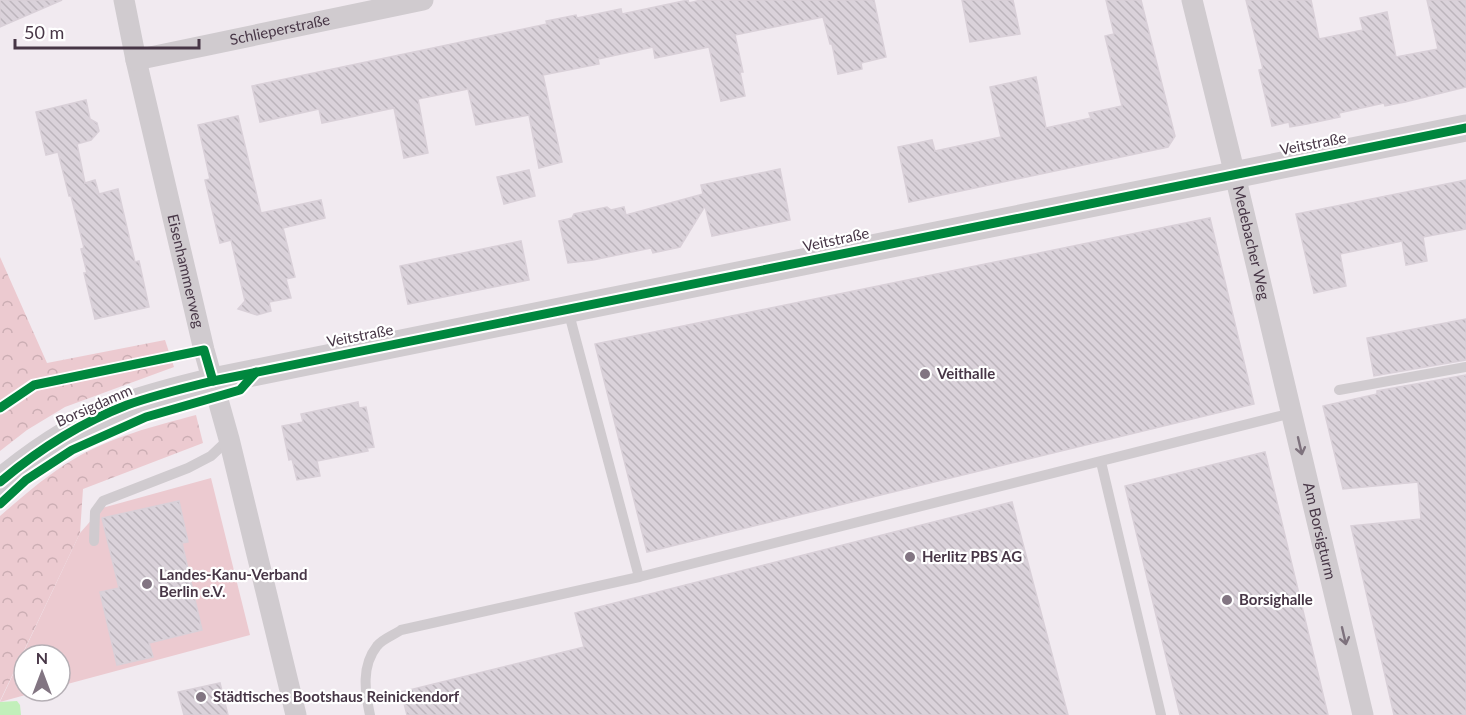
<svg xmlns="http://www.w3.org/2000/svg" width="1466" height="715" font-family="Lato,sans-serif">
<defs>
<pattern id="forest-crowns" width="20" height="18" patternUnits="userSpaceOnUse" patternTransform="scale(1.5)"><rect width="20" height="18" fill="#eccad0"/><path d="M2 6a3 3 0 1 1 6 0M12 15a3 3 0 1 1 6 0" fill="none" stroke="#ccaeb4"/></pattern>
<pattern id="building-back-hatch" width="6" height="6" patternUnits="userSpaceOnUse" patternTransform="scale(1.5)"><rect width="6" height="6" fill="#dad2da"/><path d="M-1 5l2 2M0 0l6 6M5-1l2 2" fill="none" stroke="#bcb5bc"/></pattern>
</defs>
<rect width="100%" height="100%" fill="#f1eaf0"/>
<!-- grass -->
<polygon fill="#eccad0" points="211,478 250,635 60,686 60,655 24,655 24,691 40,691 0,702 80,533 102,508"/>
<!-- forest -->
<g fill="url(#forest-crowns)">
<polygon points="0,257 47,363 165,340 174,367 65,407 27,430 0,451"/>
<path d="M 196,415 L 203,443 L 83,489 L 80,533 L 0,701 L 0,516 C 23,496 47,475 74,459 C 111,437 154,426 196,415 Z"/>
</g>
<!-- water -->
<polygon fill="#c2efba" points="17,701 20,705 21,715 0,715 0,702"/>
<!-- building -->
<g fill="url(#building-back-hatch)" stroke="#d9d0d8" stroke-width="1.5">
<polygon points="0,0 62,0 0,27"/>
<polygon points="688,0 689,3 701,0 874,0 886,57 861,63 862,69 838,74 832,44 830,44 823,17 735,35 743,72 740,72 745,96 721,101 709,47 655,58 653,47 598,59 599,64 543,75 562,162 539,168 529,115 476,125 468,89 418,99 428,153 404,158 394,108 322,123 319,109 260,122 252,86 547,24 546,21 576,15 577,18 621,9 622,14"/>
<polygon points="962,0 1013,0 1020,34 970,42"/>
<polygon points="1106,0 1141,0 1175,136 1168,147 909,202 898,147 932,140 935,151 1001,137 990,87 1036,77 1046,128 1091,118 1089,113 1122,106 1105,36 1114,34"/>
<polygon points="1246,0 1311,0 1319,39 1363,30 1360,18 1387,12 1396,57 1438,49 1427,0 1466,0 1466,87 1405,102 1385,106 1384,103 1339,113 1340,117 1307,124 1290,127 1289,122 1272,126 1259,70 1263,69"/>
<polygon points="86,100 90,119 97,123 99,131 91,140 77,144 85,183 95,180 99,194 118,189 135,262 139,261 149,307 95,319 84,273 87,273 81,249 84,248 71,196 69,196 58,152 46,155 36,112"/>
<polygon points="238,116 261,213 321,200 325,218 283,228 295,277 286,279 291,298 269,302 271,311 257,315 238,309 245,301 231,240 220,243 205,180 210,179 198,125"/>
<polygon points="780,169 790,220 712,236 705,206 680,247 653,253 651,248 593,260 568,263 559,221 572,218 574,214 607,207 611,210 624,207 626,215 703,194 701,185"/>
<polygon points="529,170 535,196 504,204 497,177"/>
<polygon points="1466,180 1466,229 1423,237 1427,261 1406,265 1402,241 1340,254 1346,286 1314,293 1296,214"/>
<polygon points="1210,218 1254,404 647,552 595,344"/>
<polygon points="521,241 529,280 408,304 400,266"/>
<polygon points="1466,319 1466,360 1374,376 1367,338"/>
<polygon points="1466,375 1466,715 1394,715 1351,526 1421,519 1418,482 1343,489 1323,406 1377,394 1377,391"/>
<polygon points="358,402 359,408 366,407 374,447 367,448 368,451 317,461 320,476 297,480 292,459 289,460 282,426 303,422 301,414"/>
<polygon points="1265,452 1328,715 1180,715 1125,486"/>
<polygon points="179,501 188,542 182,543 202,630 149,643 153,657 117,665 100,592 119,588 102,518"/>
<polygon points="1012,502 1068,715 407,715 401,692 584,647 575,613"/>
<polygon points="220,683 228,715 184,715 178,692"/>
</g>
<g fill="none" stroke-linecap="round" stroke-linejoin="round">
<!-- service -->
<g stroke="#d0cbcf" stroke-width="10">
<polyline points="568,310 639,577"/>
<polyline points="1339,390 1466,367"/>
<polyline points="1101,462 1161,715"/>
<polyline points="94,541 95,512 103,501 188,468 211,456 229,439"/>
<path d="M 370,715 C 365,692 361,666 377,646 C 382,639 394,635 401,630 L 639,577 L 1292,413"/>
</g>
<!-- minor -->
<g stroke="#d0cbcf" stroke-width="21">
<path id="s1" d="M 124,0 L 136,60 L 204,350 L 229,439 L 296,715"/>
<path id="s2" d="M 1192,0 L 1235,175 L 1363,715"/>
<path id="s3" d="M 136,60 L 423,0"/>
</g>
<!-- tertiary -->
<path stroke="#d0cbcf" stroke-width="27" d="M 0,482 C 38,450 80,423 127,405 C 155,395 184,388 213,381 L 1466,128"/>
<defs>
<g id="cycleway">
<polyline points="0,408 34,385 204,350 213,381"/>
<path d="M 0,482 C 38,450 80,423 127,405 C 155,395 184,388 213,381 L 1466,128"/>
<polyline points="0,504 26,480 72,450 146,417 240,390 256,372"/>
</g>
</defs>
<!-- cycleway casing -->
<use href="#cycleway" stroke="#fff" stroke-width="13"/>
<!-- cycleway -->
<use href="#cycleway" stroke="#00873e" stroke-width="9"/>
</g>
<!-- one-way arrows -->
<defs><path id="oneway-shaft" d="M-6 0H5M1.5-3L5.5 0L1.5 3" fill="none" stroke-width="1.6" stroke-linecap="round" stroke-linejoin="round" transform="scale(1.5)"/></defs>
<g stroke="#7e727d">
<use href="#oneway-shaft" transform="translate(1300 446) rotate(77)"/>
<use href="#oneway-shaft" transform="translate(1344 636) rotate(77)"/>
</g>
<!-- markers -->
<g fill="#827582" stroke="#fff" stroke-width="2">
<circle cx="925" cy="374" r="6"/>
<circle cx="910" cy="557" r="6"/>
<circle cx="147" cy="584" r="6"/>
<circle cx="1227" cy="600" r="6"/>
<circle cx="201" cy="697" r="6"/>
</g>
<g text-anchor="middle" stroke-width="4.5" stroke-linejoin="round" paint-order="stroke">
<!-- street labels -->
<g font-size="15" fill="#473646" stroke="#fff">
<text dy="5" stroke="none"><textPath href="#s3" startOffset="147">Schlieperstraße</textPath></text>
<text transform="translate(1313 144) rotate(-11)" y="5">Veitstraße</text>
<text transform="translate(836 240) rotate(-12)" y="5">Veitstraße</text>
<text dy="5" stroke="none"><textPath href="#s2" startOffset="250">Medebacher Weg</textPath></text>
<text dy="5" stroke="none"><textPath href="#s1" startOffset="278">Eisenhammerweg</textPath></text>
<text transform="translate(360 336) rotate(-11)" y="5">Veitstraße</text>
<text transform="translate(94 406) rotate(-24)" y="5">Borsigdamm</text>
<text dy="5" stroke="none"><textPath href="#s2" startOffset="546">Am Borsigturm</textPath></text>
</g>
<!-- poi labels -->
<g font-size="15" font-weight="bold" fill="#473646" stroke="#fff" text-anchor="start">
<text x="937" y="379">Veithalle</text>
<text x="922" y="562">Herlitz PBS AG</text>
<text x="159" y="580">Landes-Kanu-Verband<tspan x="159" dy="17">Berlin e.V.</tspan></text>
<text x="1239" y="605">Borsighalle</text>
<text x="213" y="702">Städtisches Bootshaus Reinickendorf</text>
</g>
</g>
<!-- north arrow -->
<g transform="translate(42 673)"><circle r="28" fill="#ffffff" stroke="#b5afb5" stroke-width="1.5"/>
<path d="M0-4.5L10 22L0 15L-10 22Z" fill="#827582"/>
<text y="-9" font-size="16" font-weight="bold" text-anchor="middle" fill="#473646">N</text>
</g>
<!-- scale -->
<path d="M15 39v9h184v-9" fill="none" stroke="#473646" stroke-width="3"/>
<text x="24" y="39" font-size="18" fill="#473646" stroke="#ffffff" stroke-width="4.5" paint-order="stroke">50 m</text>
</svg>
